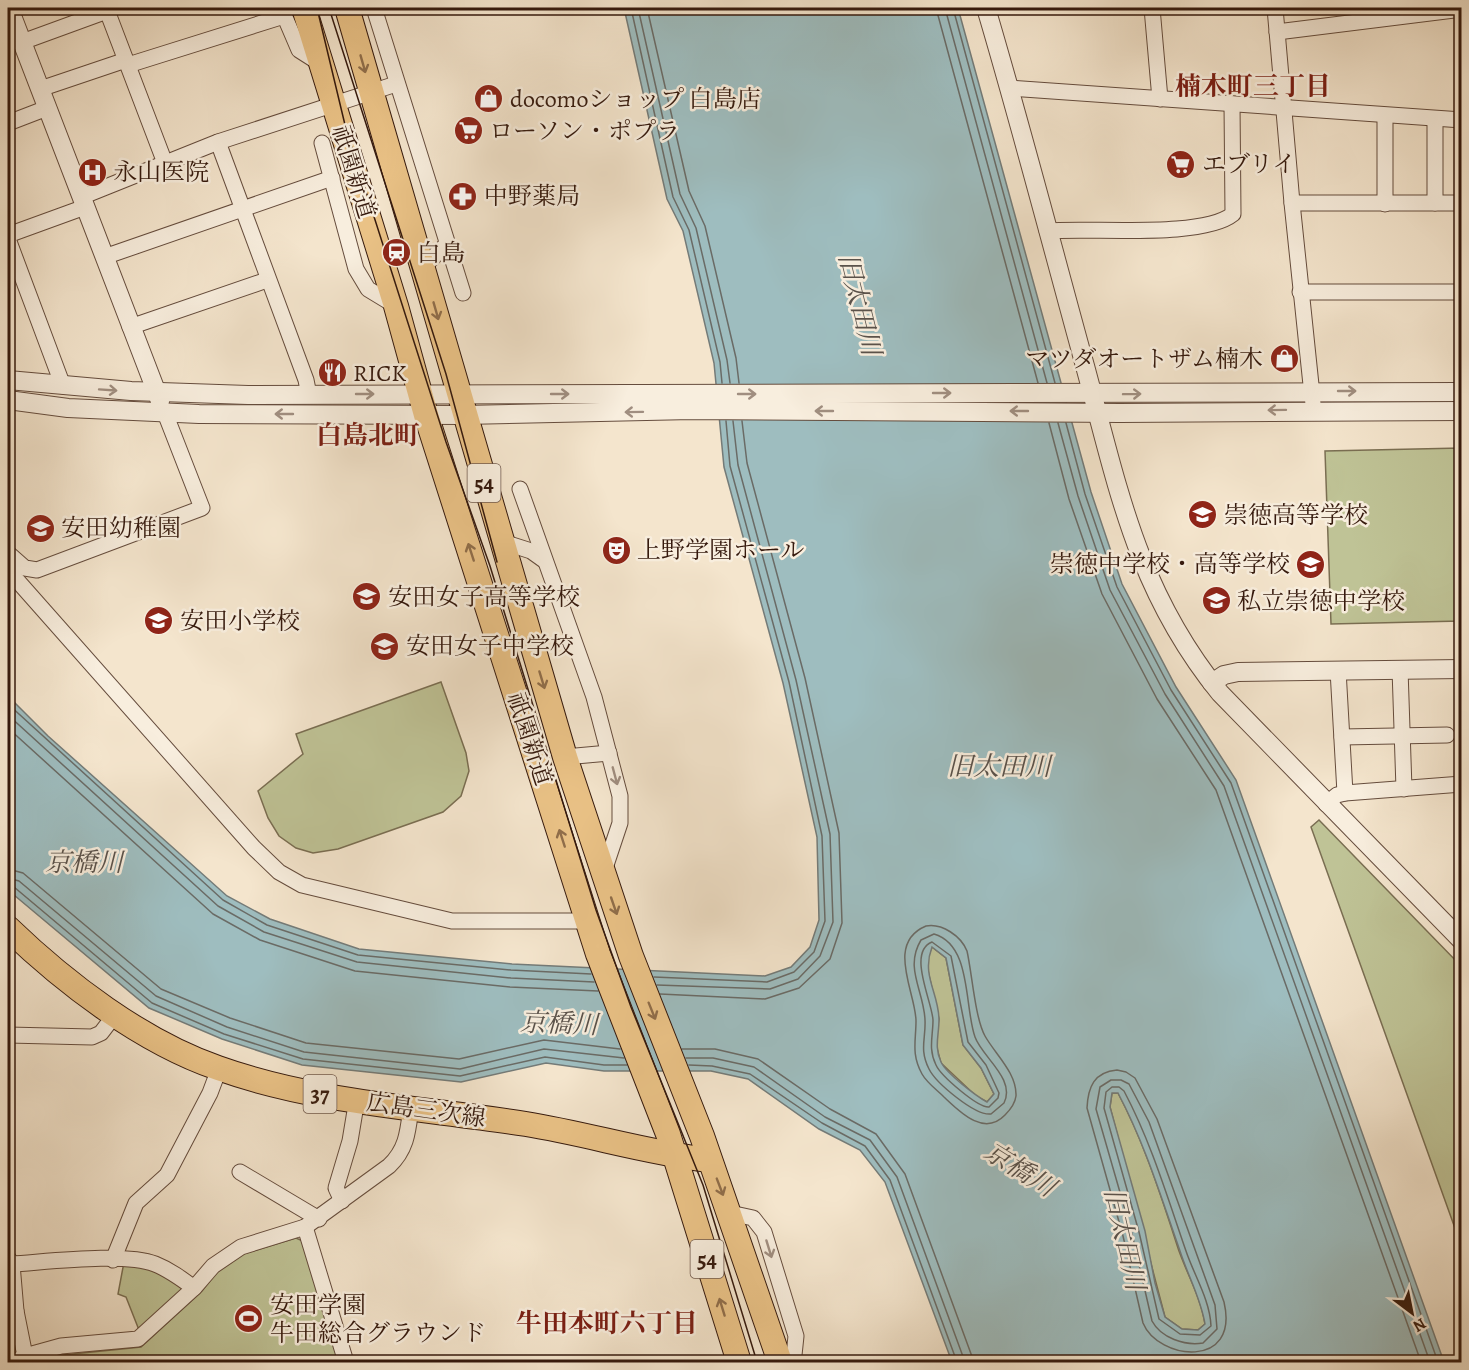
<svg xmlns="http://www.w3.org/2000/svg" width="1469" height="1370" font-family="Alegreya,'Noto Serif JP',serif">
<rect width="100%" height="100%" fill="#f4e5cd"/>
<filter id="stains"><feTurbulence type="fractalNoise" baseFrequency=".00333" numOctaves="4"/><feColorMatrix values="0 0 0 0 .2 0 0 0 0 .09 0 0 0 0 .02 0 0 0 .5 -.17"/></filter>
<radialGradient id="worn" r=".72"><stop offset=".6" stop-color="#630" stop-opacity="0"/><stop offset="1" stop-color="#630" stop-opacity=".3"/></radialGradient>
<!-- green -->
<g fill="#bfc396" stroke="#7a6e52" stroke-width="1.5">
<polygon points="1461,448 1461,621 1331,624 1325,451"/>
<polygon points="441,682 466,753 469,771 461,796 443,812 338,849 313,853 296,848 279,836 268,818 258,791 303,754 296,734"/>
<polygon points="1319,820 1461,966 1461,1245 1311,827"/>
<polygon points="932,947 946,958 963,1045 981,1068 994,1094 987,1102 976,1096 941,1063 935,1041 939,1019 926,962"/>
<path d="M 1112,1093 L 1118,1093 C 1145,1144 1161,1196 1179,1251 C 1188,1276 1201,1298 1205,1324 L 1198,1330 L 1182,1329 L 1165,1317 L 1110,1107 Z"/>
<polygon points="296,1238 305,1242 340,1362 40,1362 63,1355 141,1347 202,1291 216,1273 243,1254"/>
<polygon points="124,1262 142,1264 187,1286 139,1330 126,1297 118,1294"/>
</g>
<!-- water -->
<path fill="#9ebdbf" stroke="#747b78" stroke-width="1.5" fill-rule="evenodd" d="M 624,8 L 958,8 L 1091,492 L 1122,584 L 1176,687 L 1236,780 L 1444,1362 L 952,1362 L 885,1182 L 860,1150 L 819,1129 L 748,1079 L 711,1071 L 604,1071 L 546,1063 L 461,1082 L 302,1065 L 222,1039 L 149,1008 L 8,890 L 8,696 L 48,736 L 227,896 L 270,919 L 359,949 L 512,964 L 765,976 L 791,967 L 810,947 L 819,920 L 817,837 L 783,683 L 724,467 L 714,363 L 683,231 L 667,199 ZM 932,947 L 946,958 L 963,1045 L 981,1068 L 994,1094 L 987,1102 C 976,1096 946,1073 941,1062 C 934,1047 939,1035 939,1020 C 939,993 921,976 932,947 ZM 1112,1093 L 1118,1093 C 1145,1144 1161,1197 1180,1251 C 1188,1276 1201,1299 1205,1324 L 1198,1330 L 1182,1329 L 1165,1317 L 1155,1283 L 1145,1231 L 1110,1107 Z"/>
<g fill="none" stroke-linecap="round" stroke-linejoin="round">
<!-- shore -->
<g stroke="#6a6b66" stroke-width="1.5">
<polyline points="631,8 673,197 689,230 720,362 722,383"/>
<polyline points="638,8 680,194 696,228 727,360 730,383"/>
<polyline points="647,8 689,191 705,226 736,358 739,383"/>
<polyline points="936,8 1038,383"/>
<polyline points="945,8 1047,383"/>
<polyline points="953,8 1055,383"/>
<polyline points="1049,423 1069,499 1102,594 1157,699 1216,790 1421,1362"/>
<polyline points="1058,423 1078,496 1110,590 1165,694 1224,786 1430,1362"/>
<polyline points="1066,423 1085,494 1117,587 1171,690 1231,783 1438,1362"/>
<polyline points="8,704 223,900 267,925 358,955 511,970 591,974"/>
<polyline points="8,715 218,906 264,932 357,962 511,978 594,982"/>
<polyline points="8,728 213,914 260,940 355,971 510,987 598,991"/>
<polyline points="8,869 23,873 161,989 230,1018 306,1043 459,1059 544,1040 620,1049"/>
<polyline points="8,878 19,881 156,996 227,1027 304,1052 460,1069 544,1049 624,1058"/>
<polyline points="8,885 14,887 152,1003 224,1034 303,1059 460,1076 545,1057 604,1065 627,1065"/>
<path d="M 926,926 C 942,923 961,936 967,951 C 972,973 975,1018 985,1036 C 995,1054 1017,1073 1016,1096 C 1015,1104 1011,1109 1005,1115 C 984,1137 960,1112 944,1097 C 937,1090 927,1083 922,1074 C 911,1054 916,1041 916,1021 C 916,993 885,943 926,926 Z"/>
<path d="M 934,934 C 972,945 964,1006 975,1037 C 982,1057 1016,1079 1004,1103 L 991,1114 C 975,1116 936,1083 929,1069 C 919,1049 926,1039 925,1020 C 924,991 904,968 921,940 Z"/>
<path d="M 932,942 L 951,956 L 968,1042 L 986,1065 L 999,1093 L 998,1098 L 989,1107 C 978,1108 941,1076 936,1065 C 928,1049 933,1036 933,1020 C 932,1001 907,952 932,942 Z"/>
<polyline points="654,977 767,982 794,972 814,952 825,921 822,836 789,682 730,466 726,421"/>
<polyline points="657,985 770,989 798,979 820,956 833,922 830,834 796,680 738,465 733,421"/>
<polyline points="660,994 765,999 799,988 830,959 842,923 839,833 805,678 747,463 742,421"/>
<polyline points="682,1049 715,1049 758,1059 830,1109 876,1134 905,1174 974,1362"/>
<polyline points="686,1058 713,1058 754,1067 825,1117 870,1140 897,1177 965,1362"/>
<polyline points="689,1065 712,1066 750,1074 822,1123 865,1146 890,1180 957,1362"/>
<path d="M 1117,1070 L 1126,1072 L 1135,1078 L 1157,1119 L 1224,1302 C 1240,1370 1158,1360 1143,1323 L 1123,1236 L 1087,1108 C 1088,1087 1094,1072 1117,1070 Z"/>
<path d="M 1111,1080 L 1121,1080 L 1129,1084 L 1149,1122 L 1215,1305 L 1217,1329 L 1203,1343 C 1185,1346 1161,1338 1152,1321 L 1132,1234 L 1096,1109 L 1100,1087 Z"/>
<path d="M 1112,1087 L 1119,1087 L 1124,1091 C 1151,1142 1167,1196 1186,1251 C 1194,1275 1210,1300 1211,1326 L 1200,1335 L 1180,1334 L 1159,1319 L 1139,1232 L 1104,1108 L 1106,1092 Z"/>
</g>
<defs>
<g id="minor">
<polyline points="106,8 165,163"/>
<polyline points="281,8 299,50 321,64"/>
<polyline points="374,8 463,293"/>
<polyline points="1152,8 1160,99"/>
<polyline points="1275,8 1292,203 1313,404"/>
<polyline points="1277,32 1462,9"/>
<polyline points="22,42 107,11"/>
<polyline points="128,65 284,16"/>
<polyline points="1009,88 1462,120"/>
<polyline points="40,89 126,60"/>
<polyline points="1435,119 1435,203"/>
<polyline points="8,123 47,108"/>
<polyline points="218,142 306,380 309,395"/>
<polyline points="322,143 356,269 368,289 396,306"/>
<polyline points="81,197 218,142 396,84"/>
<polyline points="1292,203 1462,203"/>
<polyline points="1385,204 1385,116"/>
<path d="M 1047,231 C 1090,227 1202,239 1233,214 L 1232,104"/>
<polyline points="8,235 85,207"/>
<polyline points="8,239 63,386"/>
<polyline points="104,257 332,178"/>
<polyline points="423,267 447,244"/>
<polyline points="1300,292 1462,292"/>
<polyline points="130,327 267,280"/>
<polyline points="520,489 594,697 620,796 620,823 604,871"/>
<polyline points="500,541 531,551 545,561"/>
<polyline points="8,553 25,568 37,570 202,508 165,413"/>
<polyline points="8,570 254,848 279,872 302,885 452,921 589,921"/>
<polyline points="1400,669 1404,789"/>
<polyline points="1338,670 1345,793"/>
<polyline points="1342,737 1447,735"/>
<polyline points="565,757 609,753"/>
<polyline points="1326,804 1337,795 1345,793 1462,784"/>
<polyline points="8,1035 92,1037 101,1033 114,1016"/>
<polyline points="240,1172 319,1219"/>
<polyline points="342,1201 336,1188 350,1141 357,1099"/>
<polyline points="730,1213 753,1218 764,1232 796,1336 794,1355 789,1362"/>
<polyline points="305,1227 346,1362"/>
<polyline points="8,1258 12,1264 16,1311"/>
<polyline points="113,1260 136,1203 167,1175 210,1093 219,1069"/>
<path d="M 12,1264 C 46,1262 125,1252 155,1264 C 170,1270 182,1279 194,1288"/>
<polyline points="8,1312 16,1311 25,1356"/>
<path d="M 15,1362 L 25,1356 L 61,1346 L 138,1339 L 194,1288 L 213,1266 L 241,1247 L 305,1227 L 389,1166 C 407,1149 408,1131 411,1107"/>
</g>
<g id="tertiary">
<polyline points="9,8 160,401"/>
<path d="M 986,8 C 1021,126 1052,246 1085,366 C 1118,488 1137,591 1220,693 L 1462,941"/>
<polyline points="8,380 131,391 248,395 1462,392"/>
<polyline points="8,400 68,408 199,414 464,415 692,410 1120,413 1462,411"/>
<polyline points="1212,683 1224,675 1238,672 1462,669"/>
</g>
<path id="primary" d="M 8,928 C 65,983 142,1042 218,1068 C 316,1103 424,1108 526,1124 C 588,1134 648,1153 709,1160"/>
<g id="trunk">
<polyline points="304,8 396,306 426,415 598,954 668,1134 739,1362"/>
<polyline points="347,8 565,757 631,956 702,1136 780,1362"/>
</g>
</defs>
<!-- minor casing -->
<use href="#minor" stroke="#654c3d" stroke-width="17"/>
<!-- tertiary casing -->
<use href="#tertiary" stroke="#654c3d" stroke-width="20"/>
<!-- primary casing -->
<use href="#primary" stroke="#35190d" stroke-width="26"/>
<!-- trunk casing -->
<use href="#trunk" stroke="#35190d" stroke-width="26"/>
<!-- minor -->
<use href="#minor" stroke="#f8eede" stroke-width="15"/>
<!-- tertiary -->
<use href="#tertiary" stroke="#f8eede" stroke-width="18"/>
<!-- primary -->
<use href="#primary" stroke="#eac286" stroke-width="24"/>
<!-- trunk -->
<use href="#trunk" stroke="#eac286" stroke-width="24"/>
<!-- tram -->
<g stroke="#35190d" stroke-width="1.5">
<polyline points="317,8 346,129 446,442 490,566 596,910 631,1007 703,1185 757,1362"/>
<polyline points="329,8 446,374 497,562"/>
</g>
</g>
<!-- one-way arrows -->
<defs><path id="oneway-shaft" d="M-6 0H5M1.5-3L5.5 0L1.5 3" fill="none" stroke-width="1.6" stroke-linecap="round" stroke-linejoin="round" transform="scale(1.5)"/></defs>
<g stroke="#906e4a">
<use href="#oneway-shaft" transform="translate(363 64) rotate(74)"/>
<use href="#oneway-shaft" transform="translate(436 311) rotate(74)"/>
<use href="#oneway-shaft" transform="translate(471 552) rotate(-108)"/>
<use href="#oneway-shaft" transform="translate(542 680) rotate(73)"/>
<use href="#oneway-shaft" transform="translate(562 838) rotate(-108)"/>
<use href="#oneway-shaft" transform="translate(614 906) rotate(71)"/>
<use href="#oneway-shaft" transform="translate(652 1011) rotate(68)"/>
<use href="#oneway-shaft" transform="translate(720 1187) rotate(69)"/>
<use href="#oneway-shaft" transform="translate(722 1307) rotate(-107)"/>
</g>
<g stroke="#a08e80">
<use href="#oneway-shaft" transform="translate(108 390) rotate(4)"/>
<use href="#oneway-shaft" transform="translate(1347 391)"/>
<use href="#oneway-shaft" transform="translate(942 393)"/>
<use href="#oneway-shaft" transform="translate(365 394)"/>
<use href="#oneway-shaft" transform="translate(560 394)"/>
<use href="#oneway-shaft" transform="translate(747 394)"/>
<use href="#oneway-shaft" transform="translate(1132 394) rotate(-1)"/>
<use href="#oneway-shaft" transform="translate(1277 410) rotate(179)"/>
<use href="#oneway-shaft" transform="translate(824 411) rotate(-180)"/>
<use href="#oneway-shaft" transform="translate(1019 411) rotate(-180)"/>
<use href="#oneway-shaft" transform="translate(634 412) rotate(179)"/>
<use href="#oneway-shaft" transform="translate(284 414) rotate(-180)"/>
<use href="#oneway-shaft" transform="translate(615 776) rotate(75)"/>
<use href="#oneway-shaft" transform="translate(769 1249) rotate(73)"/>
</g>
<!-- icons -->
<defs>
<symbol id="shop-disc" viewBox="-11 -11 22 22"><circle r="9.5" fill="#8f2418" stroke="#f8eede"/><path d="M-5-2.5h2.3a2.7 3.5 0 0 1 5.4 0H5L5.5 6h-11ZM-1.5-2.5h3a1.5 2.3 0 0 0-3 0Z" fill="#fff"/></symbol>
<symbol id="supermarket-disc" viewBox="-11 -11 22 22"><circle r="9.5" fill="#8f2418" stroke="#f8eede"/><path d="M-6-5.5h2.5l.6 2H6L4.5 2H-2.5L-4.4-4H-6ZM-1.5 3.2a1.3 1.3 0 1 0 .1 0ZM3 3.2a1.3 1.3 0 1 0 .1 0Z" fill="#fff"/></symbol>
<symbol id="hospital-disc" viewBox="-11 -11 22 22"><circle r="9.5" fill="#8f2418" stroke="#f8eede"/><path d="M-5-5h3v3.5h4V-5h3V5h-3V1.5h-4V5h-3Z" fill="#fff"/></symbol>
<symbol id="pharmacy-disc" viewBox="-11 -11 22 22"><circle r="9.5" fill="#8f2418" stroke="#f8eede"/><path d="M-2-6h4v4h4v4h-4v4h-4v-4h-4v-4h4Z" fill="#fff"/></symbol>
<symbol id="station-disc" viewBox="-11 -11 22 22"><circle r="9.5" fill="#8f2418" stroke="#f8eede"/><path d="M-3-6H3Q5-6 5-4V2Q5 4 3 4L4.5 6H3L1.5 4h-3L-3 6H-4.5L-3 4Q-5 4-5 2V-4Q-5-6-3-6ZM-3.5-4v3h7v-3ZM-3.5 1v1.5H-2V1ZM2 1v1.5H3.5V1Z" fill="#fff"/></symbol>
<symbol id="restaurant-disc" viewBox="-11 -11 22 22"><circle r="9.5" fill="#8f2418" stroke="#f8eede"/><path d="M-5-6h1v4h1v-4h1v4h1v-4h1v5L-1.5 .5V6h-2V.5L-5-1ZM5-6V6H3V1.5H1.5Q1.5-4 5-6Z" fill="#fff"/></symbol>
<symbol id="school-disc" viewBox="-11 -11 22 22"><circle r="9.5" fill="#8f2418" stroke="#f8eede"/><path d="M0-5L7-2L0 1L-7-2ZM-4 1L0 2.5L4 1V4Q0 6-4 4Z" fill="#fff"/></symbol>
<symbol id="theatre-disc" viewBox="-11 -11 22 22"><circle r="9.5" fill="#8f2418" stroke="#f8eede"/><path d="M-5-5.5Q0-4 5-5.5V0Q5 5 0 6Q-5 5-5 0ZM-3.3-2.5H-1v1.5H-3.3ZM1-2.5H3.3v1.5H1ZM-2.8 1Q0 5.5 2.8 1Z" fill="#fff"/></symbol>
<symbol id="stadium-disc" viewBox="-11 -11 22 22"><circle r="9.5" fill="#8f2418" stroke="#f8eede"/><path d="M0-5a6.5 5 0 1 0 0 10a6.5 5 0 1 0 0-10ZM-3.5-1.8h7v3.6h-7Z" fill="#fff"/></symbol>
</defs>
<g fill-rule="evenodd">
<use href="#shop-disc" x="472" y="82" width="33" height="33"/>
<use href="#supermarket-disc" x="452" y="114" width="33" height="33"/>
<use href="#supermarket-disc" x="1164" y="148" width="33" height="33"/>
<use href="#hospital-disc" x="76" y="156" width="33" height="33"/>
<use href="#pharmacy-disc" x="446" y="180" width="33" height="33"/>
<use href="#station-disc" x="380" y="236" width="33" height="33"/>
<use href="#shop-disc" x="1268" y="342" width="33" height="33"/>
<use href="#restaurant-disc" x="316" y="356" width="33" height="33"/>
<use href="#school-disc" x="1186" y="498" width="33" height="33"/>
<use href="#school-disc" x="24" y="512" width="33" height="33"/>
<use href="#theatre-disc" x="600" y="534" width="33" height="33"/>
<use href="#school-disc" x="1294" y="548" width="33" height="33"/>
<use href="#school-disc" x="350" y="580" width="33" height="33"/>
<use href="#school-disc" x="1200" y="584" width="33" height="33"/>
<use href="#school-disc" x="142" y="604" width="33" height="33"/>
<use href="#school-disc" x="368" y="630" width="33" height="33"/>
<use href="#stadium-disc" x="232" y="1302" width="33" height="33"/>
</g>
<g text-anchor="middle" stroke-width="5" stroke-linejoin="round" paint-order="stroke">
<!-- shield labels -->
<g fill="#f8eede" stroke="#70594c" stroke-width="1.5">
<rect x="467.5" y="464" width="33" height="38" rx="4.5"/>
<rect x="303.5" y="1075" width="33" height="38" rx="4.5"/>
<rect x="690.5" y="1240" width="33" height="38" rx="4.5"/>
</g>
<g font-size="22" font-weight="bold" fill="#35190d">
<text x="484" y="491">54</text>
<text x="320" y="1102">37</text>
<text x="707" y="1267">54</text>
</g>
<!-- poi labels -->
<g font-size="24" fill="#35190d" stroke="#f8eede" text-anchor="start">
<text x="510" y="107">docomoショップ 白島店</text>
<text x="489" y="139">ローソン・ポプラ</text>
<text x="1202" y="172">エブリイ</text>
<text x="113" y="180">永山医院</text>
<text x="484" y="204">中野薬局</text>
<text x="417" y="261">白島</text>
<text x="1263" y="367" text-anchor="end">マツダオートザム楠木</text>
<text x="353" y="381">RICK</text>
<text x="1224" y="523">崇徳高等学校</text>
<text x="61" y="536">安田幼稚園</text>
<text x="637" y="558">上野学園ホール</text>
<text x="1290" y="572" text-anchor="end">崇徳中学校・高等学校</text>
<text x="388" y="605">安田女子高等学校</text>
<text x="1237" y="609">私立崇徳中学校</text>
<text x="180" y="629">安田小学校</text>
<text x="406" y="654">安田女子中学校</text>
<text x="270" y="1313">安田学園<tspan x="270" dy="28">牛田総合グラウンド</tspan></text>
</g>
<!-- street labels -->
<g font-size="24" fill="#35190d" stroke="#f8eede">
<text transform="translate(354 172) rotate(73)" y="8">祇園新道</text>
<text transform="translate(530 739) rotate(72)" y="8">祇園新道</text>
<text transform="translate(426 1110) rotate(8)" y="8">広島三次線</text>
</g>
<!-- neighbourhood labels -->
<g font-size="26" font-weight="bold" fill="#7a1f14" stroke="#f8eede">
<text x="1253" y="95">楠木町三丁目</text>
<text x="368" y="444">白島北町</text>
<text x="607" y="1332">牛田本町六丁目</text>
</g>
<!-- water labels -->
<g font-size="26" font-style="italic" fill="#5a524b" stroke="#f8eede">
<text transform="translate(860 304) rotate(76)" y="9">旧太田川</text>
<text x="999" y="775">旧太田川</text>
<text x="84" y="871">京橋川</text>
<text transform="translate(559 1023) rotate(2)" y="9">京橋川</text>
<text transform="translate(1020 1169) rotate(32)" y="9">京橋川</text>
<text transform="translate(1125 1239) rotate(77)" y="9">旧太田川</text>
</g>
</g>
<!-- margin -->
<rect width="1469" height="1370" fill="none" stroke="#f4e5cd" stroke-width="30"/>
<rect x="9" y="9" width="1451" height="1352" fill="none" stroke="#35190d" stroke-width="3"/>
<rect x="15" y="15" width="1439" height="1340" fill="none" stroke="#35190d" stroke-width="1.5"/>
<!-- north arrow -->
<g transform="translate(1412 1313) rotate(148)" stroke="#f8eede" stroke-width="4.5" paint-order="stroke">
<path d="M0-4.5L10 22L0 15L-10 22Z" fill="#35190d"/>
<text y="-9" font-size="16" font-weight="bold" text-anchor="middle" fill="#35190d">N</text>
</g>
<rect width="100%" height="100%" filter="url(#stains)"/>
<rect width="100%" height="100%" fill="url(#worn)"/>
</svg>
